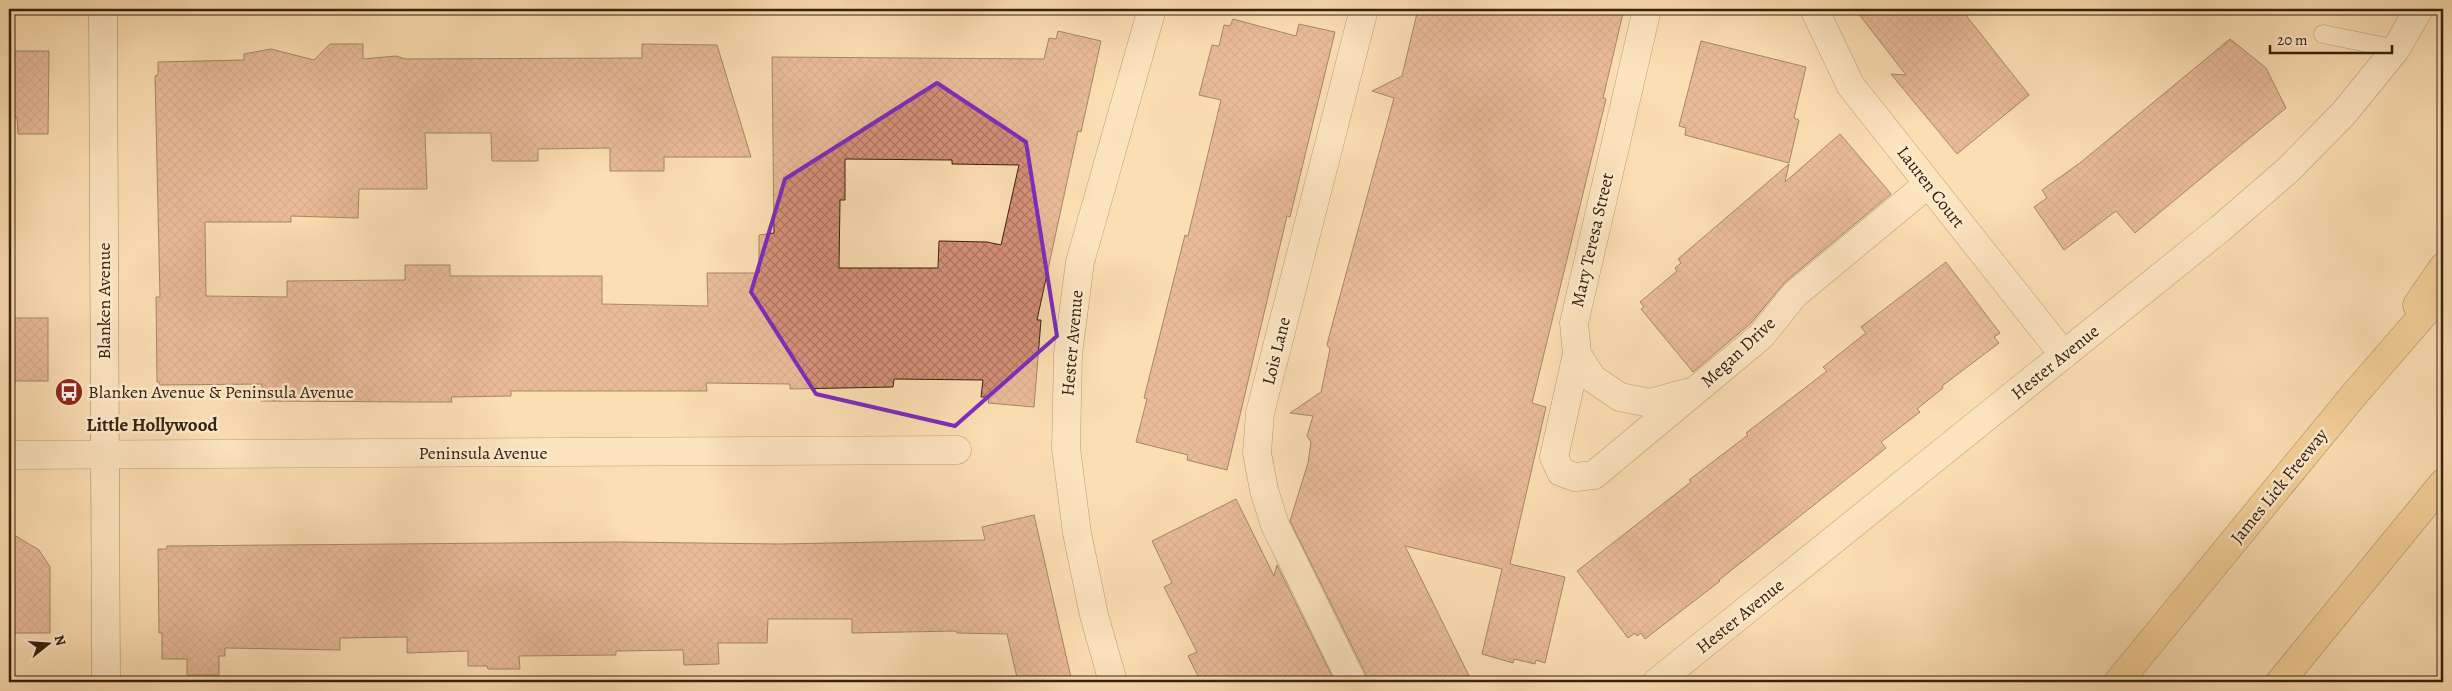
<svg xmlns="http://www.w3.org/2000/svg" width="2452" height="691" font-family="Alegreya,serif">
<defs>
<pattern id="building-cross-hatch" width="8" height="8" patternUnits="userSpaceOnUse" patternTransform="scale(1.25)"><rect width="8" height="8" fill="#d7917a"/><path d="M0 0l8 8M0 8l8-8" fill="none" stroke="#af7662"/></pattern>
</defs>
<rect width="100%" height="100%" fill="#fcdeb3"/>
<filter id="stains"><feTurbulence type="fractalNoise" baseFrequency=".004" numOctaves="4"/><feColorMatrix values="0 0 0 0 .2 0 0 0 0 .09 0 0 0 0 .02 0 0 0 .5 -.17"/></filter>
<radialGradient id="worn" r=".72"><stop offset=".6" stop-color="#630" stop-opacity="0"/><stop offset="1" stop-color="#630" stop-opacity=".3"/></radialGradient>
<!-- building -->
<g fill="url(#building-cross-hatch)" stroke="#37210d" fill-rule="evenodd">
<polygon points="1418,9 1624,9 1603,98 1606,99 1532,403 1546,407 1510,564 1565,577 1545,663 1536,660 1535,664 1514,659 1513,663 1482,654 1502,569 1405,546 1472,682 1368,682 1366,675 1290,521 1308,463 1311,442 1307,436 1313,416 1290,413 1321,392 1330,349 1327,345 1331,329 1394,98 1372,91 1402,76"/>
<polygon points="1855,9 1961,9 2029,95 1957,154 1891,74 1906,75"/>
<polygon points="1233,19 1296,36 1299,24 1335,32 1290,217 1287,216 1227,470 1187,460 1188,455 1136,442 1147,399 1144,398 1185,235 1188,236 1221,100 1199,95 1212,45 1219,46 1224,25 1230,26"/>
<path d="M 1058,31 L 1101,41 L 1081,132 L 1078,131 L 1037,320 L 1041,320 L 1034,407 L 988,403 L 989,397 L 981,397 L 983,380 L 894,379 L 893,387 L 790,389 L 790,384 L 706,383 L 707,391 L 511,391 L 511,396 L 451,397 L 452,402 L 418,402 L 261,401 L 262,384 L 160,385 L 159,382 L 157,382 L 156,297 L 160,297 L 155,76 L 158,75 L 158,62 L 244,60 L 244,54 L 271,49 L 314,60 L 330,44 L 363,44 L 363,59 L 396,56 L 405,59 L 642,58 L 642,44 L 717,45 L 751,157 L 664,157 L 664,171 L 610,171 L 610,148 L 538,149 L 538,161 L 492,161 L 491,133 L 425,133 L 427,189 L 359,189 L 358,218 L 291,216 L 291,222 L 205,222 L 206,296 L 287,297 L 287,281 L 405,280 L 405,265 L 450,265 L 450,276 L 602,276 L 602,304 L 708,306 L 707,273 L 759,273 L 759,235 L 774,233 L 772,57 L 1044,59 L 1049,38 L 1056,39 ZM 845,159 L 952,160 L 952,164 L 1019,165 L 1001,245 L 987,242 L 939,241 L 938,268 L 839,268 L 840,200 L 845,200 Z"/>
<polygon points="2230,39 2266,68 2286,108 2135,233 2116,211 2064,250 2034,207 2047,198 2042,190 2080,163"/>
<polygon points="1701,41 1806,67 1794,118 1799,120 1789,163 1685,135 1686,128 1679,126"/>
<polygon points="9,51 49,51 48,134 18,134 17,117 9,117"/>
<polygon points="1840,134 1891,194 1785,282 1751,323 1693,372 1641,309 1644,307 1640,302 1677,271 1675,268 1681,263 1678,259 1789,164 1785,182"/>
<polygon points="1946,262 2000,333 1994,337 1999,343 1942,386 1943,388 1917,409 1920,412 1881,442 1886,448 1719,580 1720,581 1645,639 1641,633 1637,636 1635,633 1628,638 1577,571 1691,482 1689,480 1748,435 1746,433 1827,371 1823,367 1866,333 1861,327"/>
<rect x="9" y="318" width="39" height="63"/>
<polygon points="1236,499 1274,576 1277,565 1335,682 1201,682 1188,656 1197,652 1164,587 1172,583 1152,541"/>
<polygon points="1034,515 1072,682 1018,682 1007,634 957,633 956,631 852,633 852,619 768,619 767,643 718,643 719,664 684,665 683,650 616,651 616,655 519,656 520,669 488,669 487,666 468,666 468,651 407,653 407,637 340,638 340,650 225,648 225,656 219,656 219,675 187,675 187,659 162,659 162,633 159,633 158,549 167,549 167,546 620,542 779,544 985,540 982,527"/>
<polygon points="9,532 39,550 50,567 50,633 9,633"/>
</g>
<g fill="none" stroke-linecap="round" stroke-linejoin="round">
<defs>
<polyline id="lane" points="2323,34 2396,49"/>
<g id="street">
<polyline points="1647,9 1574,323 1577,354 1554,457 1561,472 1575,477 1594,475 1761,336 1795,294 1928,184"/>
<polyline points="1814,9 1851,86 2064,355"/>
<polyline points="1577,354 1592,378 1620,397 1650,403 1686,393"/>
<polyline points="9,455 957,450"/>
<polyline points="1113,682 1094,615 1077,533 1066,448 1068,354 1080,262 1152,9"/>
<polyline points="1352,682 1275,525 1264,490 1257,453 1260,413 1364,9"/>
<polyline points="1657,682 2221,228 2288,170 2344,113 2396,49 2419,9"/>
</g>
<polyline id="secondary" points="103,9 106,682"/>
<g id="highway">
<polyline points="2417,305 2443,267"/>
<polyline points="2118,682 2353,396 2443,292"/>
<polyline points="2280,682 2443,483"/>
</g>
</defs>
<!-- lane casing -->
<use href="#lane" stroke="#685036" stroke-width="19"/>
<!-- street casing -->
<use href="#street" stroke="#685036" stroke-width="29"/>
<!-- secondary casing -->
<use href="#secondary" stroke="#37210d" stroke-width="29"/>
<!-- highway casing -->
<use href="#highway" stroke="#37210d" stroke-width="29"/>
<!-- lane -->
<use href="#lane" stroke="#fdeace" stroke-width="18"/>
<!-- street -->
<use href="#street" stroke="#fdeace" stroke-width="28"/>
<!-- secondary -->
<use href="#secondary" stroke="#fdeace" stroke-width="28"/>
<!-- highway -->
<use href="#highway" stroke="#eebf7a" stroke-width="28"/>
</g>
<!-- marked area -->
<path d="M0 0H2452V691H0ZM 937,83 L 1026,142 L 1057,336 L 955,426 L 816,394 L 751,292 L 785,179 Z" fill="#fcdeb3" fill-opacity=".55" fill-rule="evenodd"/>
<path fill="none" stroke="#7b2cbf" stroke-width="4" stroke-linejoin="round" d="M 937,83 L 1026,142 L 1057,336 L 955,426 L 816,394 L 751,292 L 785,179 Z"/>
<!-- icons -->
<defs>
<symbol id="bus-disc" viewBox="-11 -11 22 22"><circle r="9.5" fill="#8f2418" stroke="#fdeace"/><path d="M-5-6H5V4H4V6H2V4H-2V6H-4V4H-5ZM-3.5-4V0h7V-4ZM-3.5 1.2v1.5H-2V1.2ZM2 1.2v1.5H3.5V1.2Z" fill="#fff"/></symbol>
</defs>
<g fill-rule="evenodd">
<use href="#bus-disc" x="53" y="376" width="32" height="32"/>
</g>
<g text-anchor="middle" stroke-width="5" stroke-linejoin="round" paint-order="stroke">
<!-- street labels -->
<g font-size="18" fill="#37210d" stroke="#fdeace">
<text transform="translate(1931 187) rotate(52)" y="6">Lauren Court</text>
<text transform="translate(1592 240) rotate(-77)" y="6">Mary Teresa Street</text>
<text transform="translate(104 301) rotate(-90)" y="6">Blanken Avenue</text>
<text transform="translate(1072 343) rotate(-85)" y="6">Hester Avenue</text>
<text transform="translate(1276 351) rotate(-76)" y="6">Lois Lane</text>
<text transform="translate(1738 352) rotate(-43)" y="6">Megan Drive</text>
<text transform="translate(2055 362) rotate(-39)" y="6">Hester Avenue</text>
<text x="483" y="459">Peninsula Avenue</text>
<text transform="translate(2279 486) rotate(-51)" y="6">James Lick Freeway</text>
<text transform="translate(1740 616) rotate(-39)" y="6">Hester Avenue</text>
</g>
<!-- poi labels -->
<g font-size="18" fill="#37210d" stroke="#fdeace" text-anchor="start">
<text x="88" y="398">Blanken Avenue &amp; Peninsula Avenue</text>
</g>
<!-- neighbourhood labels -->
<g font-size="19" font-weight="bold" fill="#37210d" stroke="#fdeace">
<text x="152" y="431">Little Hollywood</text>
</g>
</g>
<!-- margin -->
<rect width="2452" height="691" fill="none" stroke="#fcdeb3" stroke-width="30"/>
<rect x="10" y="10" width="2432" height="671" fill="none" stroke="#37210d" stroke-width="2.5"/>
<rect x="15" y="15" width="2422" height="661" fill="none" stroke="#37210d"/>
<!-- north arrow -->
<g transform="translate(48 644) rotate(73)" stroke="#fdeace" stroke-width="4" paint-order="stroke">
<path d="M0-4L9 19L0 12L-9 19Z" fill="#37210d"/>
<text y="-8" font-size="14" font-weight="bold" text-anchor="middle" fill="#37210d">N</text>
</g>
<!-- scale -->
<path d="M2270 45v8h122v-8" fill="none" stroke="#37210d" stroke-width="2.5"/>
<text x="2277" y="45" font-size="15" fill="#37210d" stroke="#fdeace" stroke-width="4" paint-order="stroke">20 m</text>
<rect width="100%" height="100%" filter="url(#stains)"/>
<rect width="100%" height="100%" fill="url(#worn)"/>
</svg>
